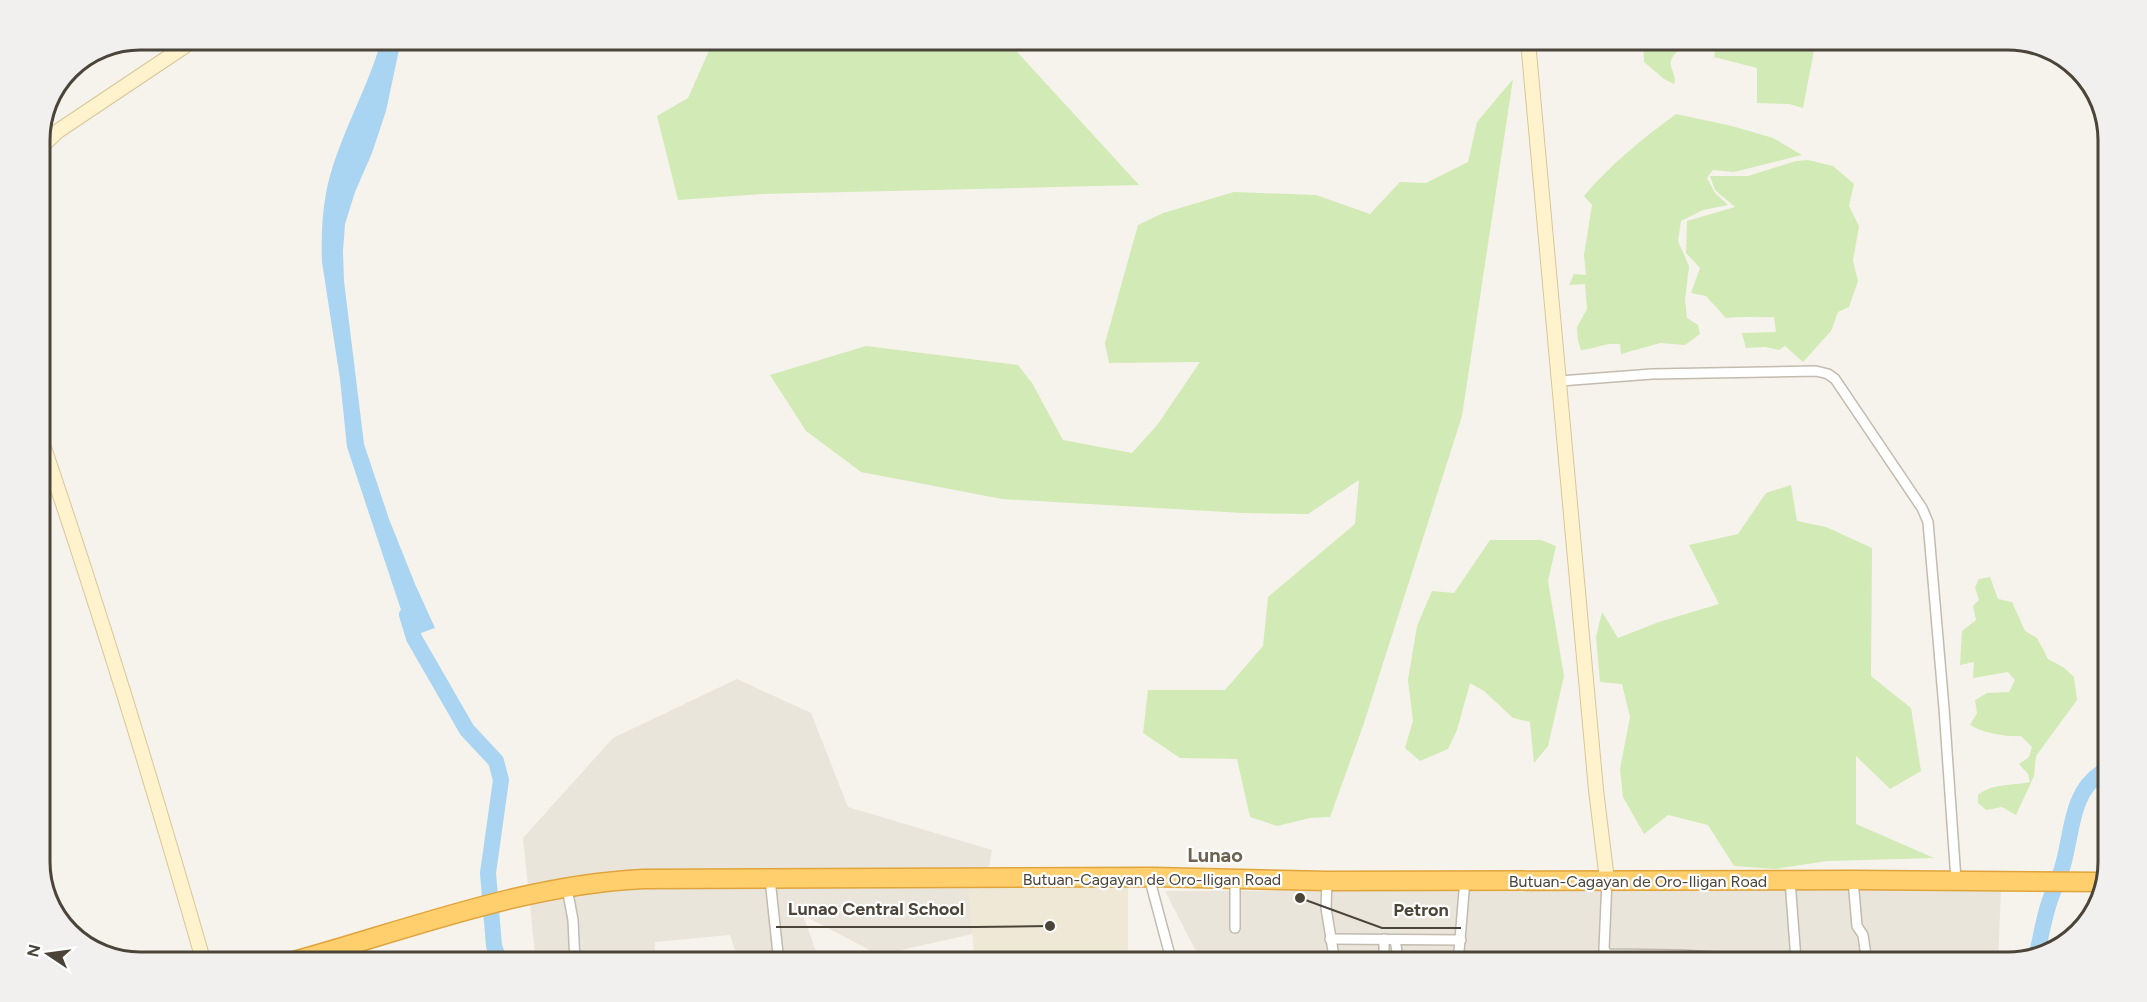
<svg xmlns="http://www.w3.org/2000/svg" width="2147" height="1002" font-family="Figtree,sans-serif">
<rect width="100%" height="100%" fill="#f6f3ec"/>
<!-- residential -->
<g fill="#eae5da">
<polygon points="737,679 811,713 848,807 992,850 977,933 879,955 803,915 820,963 739,963 730,935 655,942 655,963 536,963 523,838 613,738"/>
<polygon points="2001,889 1998,963 1202,963 1165,891"/>
</g>
<!-- education -->
<polygon fill="#efe8d6" points="1128,883 1128,963 975,963 968,888"/>
<!-- green -->
<g fill="#d2eab5">
<path d="M 1643,40 L 1694,40 C 1684,48 1666,54 1672,69 C 1674,76 1676,78 1674,84 L 1664,79 L 1644,62 Z"/>
<polygon points="1721,40 1816,40 1803,108 1789,104 1757,103 1757,68 1714,57 1716,45"/>
<polygon points="1009,43 1139,185 762,194 678,200 657,116 688,98 712,44"/>
<polygon points="1513,79 1462,416 1363,726 1330,817 1310,818 1277,826 1250,817 1237,759 1180,758 1143,733 1148,690 1225,690 1263,646 1268,597 1355,524 1359,480 1308,514 1243,513 1002,499 861,472 806,431 770,375 866,346 1018,365 1032,383 1063,440 1132,453 1158,424 1200,362 1109,363 1105,343 1138,225 1163,213 1234,192 1316,195 1370,214 1400,182 1426,183 1468,162 1477,122"/>
<path d="M 1676,114 L 1732,126 L 1773,138 L 1802,155 L 1734,172 L 1713,170 L 1707,178 L 1715,193 L 1728,205 L 1703,210 L 1681,221 L 1678,241 L 1689,266 L 1685,300 L 1687,318 L 1698,325 L 1700,334 L 1685,345 L 1660,343 L 1621,354 L 1620,344 C 1606,342 1595,349 1581,350 L 1578,341 L 1577,327 L 1587,309 L 1585,284 L 1569,285 L 1574,274 L 1586,275 L 1584,255 L 1592,205 L 1584,196 C 1611,164 1642,139 1676,114 Z"/>
<path d="M 1808,160 L 1833,166 L 1854,184 L 1849,206 L 1859,226 L 1853,261 L 1858,281 L 1849,307 L 1838,312 L 1831,331 L 1803,362 L 1785,346 L 1779,350 L 1765,347 L 1746,348 L 1742,333 L 1776,332 L 1774,317 C 1758,318 1742,316 1726,318 L 1706,296 L 1691,293 L 1700,268 L 1686,253 L 1687,221 L 1735,207 L 1715,190 L 1710,176 L 1748,176 L 1796,161 Z"/>
<polygon points="1791,485 1797,521 1826,527 1872,548 1871,676 1911,708 1921,771 1890,789 1856,756 1856,824 1934,858 1827,861 1775,869 1734,866 1708,825 1668,815 1644,834 1623,797 1620,769 1630,717 1622,684 1600,682 1596,637 1602,612 1618,638 1659,622 1719,604 1689,545 1738,534 1766,493"/>
<polygon points="1490,540 1541,540 1556,546 1548,581 1564,676 1548,746 1534,763 1530,722 1513,718 1484,691 1470,683 1457,730 1448,749 1420,761 1405,748 1413,721 1408,680 1417,626 1432,591 1454,593"/>
<path d="M 1990,577 L 1998,599 L 2012,602 L 2025,631 L 2037,638 L 2048,659 L 2063,667 L 2074,677 L 2077,700 L 2036,756 L 2034,776 L 2016,815 L 2002,807 L 1986,810 L 1978,803 L 1978,795 C 1992,783 2012,786 2030,782 L 2028,774 L 2019,764 L 2029,757 L 2032,747 L 2021,736 C 2006,737 1983,733 1970,725 L 1977,713 L 1975,700 L 1987,693 L 2009,692 L 2015,680 L 2008,672 L 1973,678 L 1974,662 L 1960,665 L 1962,631 L 1976,620 L 1973,606 L 1979,600 L 1975,587 L 1979,579 Z"/>
</g>
<!-- water -->
<path fill="#a9d4f2" d="M 380,45 L 400,45 L 386,111 L 372,153 L 355,192 L 345,224 L 343,251 L 344,281 L 364,444 L 389,519 L 415,584 L 435,628 L 410,637 L 347,447 L 340,379 L 322,262 C 321,239 322,215 326,193 C 336,142 365,95 380,45 Z"/>
<g fill="none" stroke-linecap="round" stroke-linejoin="round">
<!-- river -->
<g stroke="#a9d4f2" stroke-width="16">
<polyline points="407,615 414,638 467,730 496,761 501,780 488,873 494,946 500,963"/>
<path d="M 2037,954 C 2041,936 2044,917 2050,900 C 2054,888 2060,877 2063,865 C 2072,834 2071,792 2101,773"/>
</g>
<defs>
<g id="street">
<polyline points="1560,381 1652,374 1816,371 1828,374 1835,379 1922,508 1928,522 1944,708 1956,880"/>
<polyline points="1149,877 1172,963"/>
<polyline points="1235,878 1235,928"/>
<polyline points="770,879 779,963"/>
<polyline points="1607,880 1604,949 1607,954 1681,955 1794,962 1796,960 1790,880"/>
<polyline points="1853,880 1857,926 1863,935 1867,963"/>
<polyline points="1327,881 1326,908 1335,963"/>
<polyline points="567,888 573,920 575,963"/>
<polyline points="1330,939 1461,940"/>
<polyline points="1384,939 1384,963"/>
<polyline points="1395,940 1399,963"/>
<polyline points="1458,963 1465,880"/>
</g>
<g id="secondary">
<polyline points="1528,41 1596,790 1607,880"/>
<polyline points="39,149 58,131 185,46"/>
<path d="M 39,433 C 99,608 153,785 204,963"/>
</g>
<path id="highway" d="M 287,963 C 405,931 520,885 643,879 L 1153,877 L 1327,881 L 1853,880 L 2100,882"/>
</defs>
<!-- street casing -->
<use href="#street" stroke="#c2bbae" stroke-width="12"/>
<!-- secondary casing -->
<use href="#secondary" stroke="#d6c79b" stroke-width="16"/>
<!-- highway casing -->
<use href="#highway" stroke="#e0a43c" stroke-width="21"/>
<!-- street -->
<use href="#street" stroke="#fff" stroke-width="9"/>
<!-- secondary -->
<use href="#secondary" stroke="#fff3cd" stroke-width="14"/>
<!-- highway -->
<use href="#highway" stroke="#ffcf6e" stroke-width="18"/>
</g>
<g text-anchor="middle" stroke-width="4.5" stroke-linejoin="round" paint-order="stroke">
<!-- street labels -->
<g font-size="16" fill="#4b4439" stroke="#fff">
<text x="1152" y="885">Butuan-Cagayan de Oro-Iligan Road</text>
<text x="1638" y="887">Butuan-Cagayan de Oro-Iligan Road</text>
</g>
<!-- quarter labels -->
<g font-size="20" font-weight="bold" fill="#6e6250" stroke="#fff">
<text x="1215" y="862">Lunao</text>
</g>
</g>
<!-- crop -->
<path d="M0 0H2147V1002H0ZM140 50H2008A90 90 0 0 1 2098 140V862A90 90 0 0 1 2008 952H140A90 90 0 0 1 50 862V140A90 90 0 0 1 140 50Z" fill="#f1f0ef" fill-rule="evenodd"/>
<path fill="none" stroke="#4b4439" stroke-width="3" d="M140 50H2008A90 90 0 0 1 2098 140V862A90 90 0 0 1 2008 952H140A90 90 0 0 1 50 862V140A90 90 0 0 1 140 50Z"/>
<!-- callouts -->
<path fill="none" stroke="#4b4439" stroke-width="2" d="M1050 926L976 927H776M1300 898L1382 928H1461"/>
<g fill="#4b4439" stroke="#fff" stroke-width="2">
<circle cx="1050" cy="926" r="6"/>
<circle cx="1300" cy="898" r="6"/>
</g>
<g font-size="18" text-anchor="middle" font-weight="bold" fill="#4b4439" stroke="#fff" stroke-width="4.5" stroke-linejoin="round" paint-order="stroke">
<text x="876" y="915">Lunao Central School</text>
<text x="1421" y="916">Petron</text>
</g>
<!-- north arrow -->
<g transform="translate(48 954) rotate(283)" stroke="#ffffff" stroke-width="4.5" paint-order="stroke">
<path d="M0-4.5L10 22L0 15L-10 22Z" fill="#4b4439"/>
<text y="-9" font-size="16" font-weight="bold" text-anchor="middle" fill="#4b4439">N</text>
</g>
</svg>
